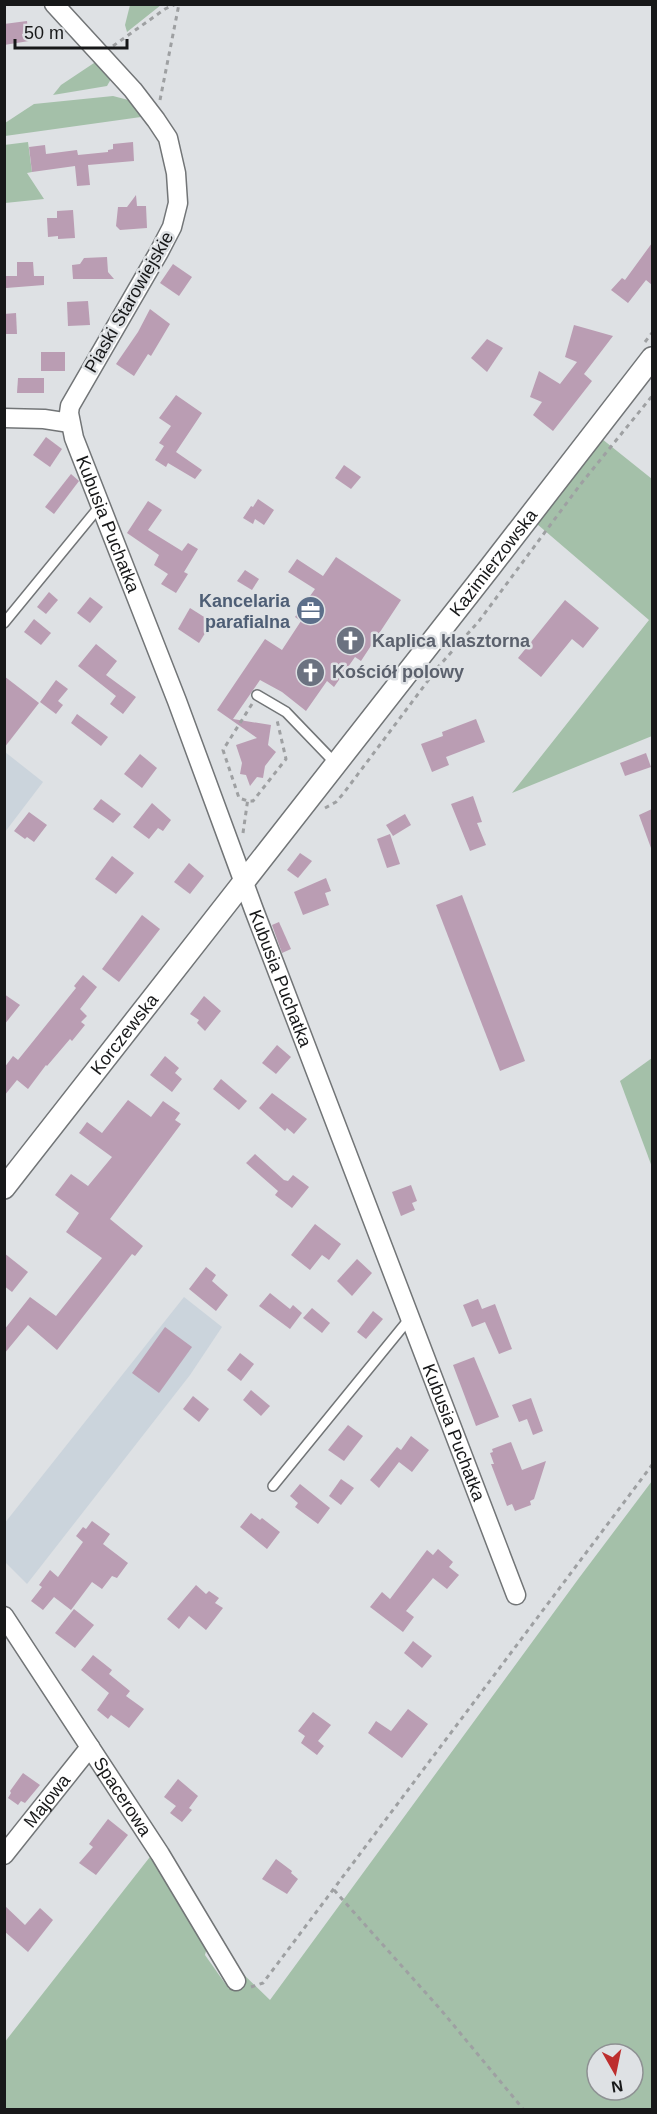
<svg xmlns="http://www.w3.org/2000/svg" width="657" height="2114" font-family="Helvetica,sans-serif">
<rect width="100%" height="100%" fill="#dee1e4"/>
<!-- built -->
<g fill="#cbd4dc">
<polygon points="5,752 43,782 5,832 4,832"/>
<polygon points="184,1297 222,1327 190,1375 27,1584 5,1562 4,1524"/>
</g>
<!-- green -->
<g fill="#a4c0a9" fill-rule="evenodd">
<polygon points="130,5 130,4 161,5 127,32 125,25"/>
<polygon points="100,62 111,79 107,86 53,95 61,85 94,63"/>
<polygon points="113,96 136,102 143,114 141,117 5,136 5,123 34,104"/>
<polygon points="28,142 32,172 27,173 44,199 5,203 4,145"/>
<polygon points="602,439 652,479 652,736 512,793 649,620 537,524"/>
<polygon points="652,1058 652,1167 620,1081"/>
<path d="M 652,1481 L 652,2109 L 5,2109 L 4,2043 L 153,1853 L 208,1943 L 205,1955 L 229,1989 L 242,1973 L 270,2000 L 579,1578 ZM 597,2054 L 633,2054 L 633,2090 L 597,2090 Z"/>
</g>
<!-- building -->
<g fill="#ba9db3">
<polygon points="27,21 29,41 4,45 4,24"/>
<polygon points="133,142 134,161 88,165 90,185 77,186 75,166 32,172 29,147 45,145 46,154 77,150 78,155 108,152 108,150 113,149 113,144"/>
<polygon points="136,195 137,206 146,206 147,228 120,230 116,226 118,207 127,207"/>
<polygon points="73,210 75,238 58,239 58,236 48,237 47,218 57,218 57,211"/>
<polygon points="652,243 652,285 646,280 628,303 611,290 622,278 625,280"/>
<polygon points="107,257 108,272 114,279 73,279 72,265 80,264 84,258"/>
<polygon points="17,262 33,262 34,276 44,276 44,285 6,288 5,276 17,276"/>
<polygon points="173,264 192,277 179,296 160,283"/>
<polygon points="88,301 90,325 68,326 67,302"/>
<polygon points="150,309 170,324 151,356 148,354 134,376 116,364 138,332"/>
<polygon points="16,313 17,334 4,334 4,314"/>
<polygon points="574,325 613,336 584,374 592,381 553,431 533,415 542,402 530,397 539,371 560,384 577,362 565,357"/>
<polygon points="487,339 503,348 487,372 471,358"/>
<rect x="41" y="352" width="24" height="19"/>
<polygon points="18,378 44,378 44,393 17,393"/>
<polygon points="176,395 202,413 176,452 202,470 195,479 168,463 166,467 155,460 164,446 159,443 171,426 159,418"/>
<polygon points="46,437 62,449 50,467 33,455"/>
<polygon points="344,465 361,477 351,489 335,478"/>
<polygon points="71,474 79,481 54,514 45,507"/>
<polygon points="258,499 274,510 264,525 255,519 253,524 243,518 251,506 253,507"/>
<polygon points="148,501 162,510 148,530 182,551 188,543 198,549 184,572 188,574 176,593 161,584 168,574 154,565 159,555 127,533"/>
<polygon points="336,557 401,600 361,661 355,657 334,687 327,681 306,711 282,692 260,680 233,719 271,725 268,745 276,752 265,766 263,778 257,777 250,786 246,775 240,774 242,763 236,745 257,738 217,710 265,639 282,650 301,621 295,617 315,589 288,572 297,559 323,576"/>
<polygon points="245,570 259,579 252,590 237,581"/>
<polygon points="49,592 58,600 46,614 37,607"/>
<polygon points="90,597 103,607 90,623 77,613"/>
<polygon points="565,600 599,628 583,648 572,639 541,677 518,658"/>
<polygon points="190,608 212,622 199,643 178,629"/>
<polygon points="34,619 51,633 41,645 24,632"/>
<polygon points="96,644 117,661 106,675 136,697 123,714 110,704 116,696 78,666"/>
<polygon points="4,676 39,703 4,748"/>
<polygon points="56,680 68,689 58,701 63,705 56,714 40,702"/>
<polygon points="77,714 108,737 101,746 71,723"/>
<polygon points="476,719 485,742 446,757 449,765 432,772 421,744 443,736 442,732"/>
<polygon points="646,753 651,767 625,776 620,763"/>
<polygon points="140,754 157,768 142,788 124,774"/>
<polygon points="473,796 482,822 477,823 486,845 470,851 451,804"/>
<polygon points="101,799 121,814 113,823 93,809"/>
<polygon points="152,803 171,820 163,831 158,828 149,839 133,827"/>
<polygon points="652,809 652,847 651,848 639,815"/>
<polygon points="29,812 47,825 34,842 27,837 25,839 14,831"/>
<polygon points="405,814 411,825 393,836 386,825"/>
<polygon points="390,834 400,864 387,868 377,839"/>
<polygon points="300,853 312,861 298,878 287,870"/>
<polygon points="112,856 134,873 116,894 95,879"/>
<polygon points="189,863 204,876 190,894 174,882"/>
<polygon points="326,878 331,891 325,893 329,905 303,915 294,892"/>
<polygon points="462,895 525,1061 500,1071 436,905"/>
<polygon points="142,915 160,929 119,982 102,969"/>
<polygon points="279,922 291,949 282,953 272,925"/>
<polygon points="83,975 97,987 80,1009 87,1016 81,1022 85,1025 72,1041 70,1039 47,1066 46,1065 28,1089 17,1080 4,1096 4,1068 13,1056 18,1060 76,988 74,986"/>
<polygon points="4,994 20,1005 4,1025"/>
<polygon points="204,996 221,1011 205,1031 197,1023 199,1020 190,1014"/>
<polygon points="277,1045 291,1057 276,1074 262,1063"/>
<polygon points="165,1056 179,1068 175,1073 182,1079 172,1092 150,1075"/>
<polygon points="221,1079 247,1101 239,1110 213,1089"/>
<polygon points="272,1093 307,1119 294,1134 287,1128 285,1131 259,1108"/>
<polygon points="128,1100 151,1117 163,1101 180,1113 175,1120 181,1124 110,1219 143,1246 135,1256 132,1254 57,1350 28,1325 4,1354 4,1330 30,1297 56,1316 102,1258 66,1232 79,1213 55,1195 71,1174 88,1186 112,1157 79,1133 87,1122 102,1133"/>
<polygon points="255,1154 284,1180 288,1181 293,1175 309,1187 292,1208 275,1195 278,1191 246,1163"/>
<polygon points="411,1185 417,1201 412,1203 415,1210 401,1216 392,1192"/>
<polygon points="315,1224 341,1244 329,1260 322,1255 310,1270 291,1255"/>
<polygon points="4,1253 28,1272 12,1292 4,1286"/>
<polygon points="357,1259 372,1273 352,1296 337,1281"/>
<polygon points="206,1267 216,1275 212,1281 228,1295 216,1311 189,1289"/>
<polygon points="270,1293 290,1309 293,1305 302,1313 290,1329 259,1306"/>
<polygon points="478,1299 482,1309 495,1304 512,1349 499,1354 485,1322 472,1327 463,1305"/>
<polygon points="312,1308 330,1323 322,1333 303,1318"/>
<polygon points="373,1311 383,1319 366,1339 357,1332"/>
<polygon points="165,1327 192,1347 159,1393 132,1373"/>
<polygon points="240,1353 254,1364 241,1381 227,1370"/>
<polygon points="474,1357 499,1417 476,1426 453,1365"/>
<polygon points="251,1390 270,1406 261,1416 243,1400"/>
<polygon points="193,1396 209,1409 199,1422 183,1409"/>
<polygon points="531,1398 543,1431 533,1435 527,1419 519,1422 512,1405"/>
<polygon points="348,1425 363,1436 344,1461 328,1450"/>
<polygon points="411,1436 429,1450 412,1472 399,1462 379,1488 370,1480 397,1447 401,1450"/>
<polygon points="511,1442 522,1470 546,1461 534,1499 530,1501 531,1505 515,1511 512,1504 507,1506 491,1464 494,1464 490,1453 493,1452 492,1449"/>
<polygon points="341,1479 354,1488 341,1505 329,1496"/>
<polygon points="300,1484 330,1508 318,1524 295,1507 298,1503 290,1496"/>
<polygon points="251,1513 260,1520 262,1518 280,1532 267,1549 240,1527"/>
<polygon points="92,1521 110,1534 103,1544 128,1563 117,1578 112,1576 102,1589 92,1582 71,1610 54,1597 43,1610 31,1601 42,1587 39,1585 50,1570 58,1577 83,1542 76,1536 83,1527 86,1529"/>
<polygon points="438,1549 453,1562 449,1567 459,1575 447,1589 433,1578 406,1611 414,1617 403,1632 370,1607 382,1592 390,1599 427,1550 433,1555"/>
<polygon points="196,1585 206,1594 209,1591 219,1598 215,1603 223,1608 206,1630 189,1616 179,1629 167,1619"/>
<polygon points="74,1609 94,1625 75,1648 55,1633"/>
<polygon points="413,1641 432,1656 422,1668 404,1653"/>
<polygon points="93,1655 112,1670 109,1674 130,1691 126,1696 144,1709 129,1728 111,1715 108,1719 97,1710 109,1693 81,1670"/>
<polygon points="408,1709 428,1724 402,1758 368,1733 376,1721 391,1731"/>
<polygon points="313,1712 331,1725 318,1741 324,1746 317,1755 301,1743 305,1736 298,1731"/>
<polygon points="23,1773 40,1785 25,1803 21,1801 18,1805 8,1798 11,1793 10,1791"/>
<polygon points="178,1779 198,1796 189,1808 192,1810 182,1822 170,1813 176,1806 164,1797"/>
<polygon points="108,1819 128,1835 96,1875 79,1863 93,1847 89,1844"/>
<polygon points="276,1859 292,1871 291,1873 298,1879 287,1894 262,1879"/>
<polygon points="4,1905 25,1925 40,1908 53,1920 28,1952 4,1931"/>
</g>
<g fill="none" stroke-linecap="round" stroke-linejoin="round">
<defs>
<g id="service">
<polyline points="4,623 100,506"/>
<polyline points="257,695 286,712 337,765"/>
<polyline points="273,1486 410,1318"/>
</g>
<g id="minor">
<path id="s1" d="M 54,4 L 133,90 L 156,120 L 168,138 L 176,173 L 178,203 L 172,227 L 159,252 L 70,406 L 69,413 L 74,438 L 177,701 L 254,910 L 516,1595"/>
<polyline points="4,418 44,419 70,423"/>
<path id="s2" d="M 4,1616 L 160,1854 L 236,1981"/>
<path id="s3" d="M 4,1855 L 90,1747"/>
</g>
<g id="tertiary">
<path id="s4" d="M 4,1188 C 221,911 438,636 652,358"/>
</g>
</defs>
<!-- service casing -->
<use href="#service" stroke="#727577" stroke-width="12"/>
<!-- minor casing -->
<use href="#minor" stroke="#727577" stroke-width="21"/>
<!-- tertiary casing -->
<use href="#tertiary" stroke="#727577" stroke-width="24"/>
<!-- path -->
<g stroke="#9ea0a2" stroke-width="3" stroke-dasharray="4.5 4.5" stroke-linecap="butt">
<polyline points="113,46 165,9 176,4"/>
<polyline points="160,100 179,4"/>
<polyline points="645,342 652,333"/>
<polyline points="252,704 223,750 239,798 248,801 253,801 286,759 277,720"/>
<polyline points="325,808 336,802 343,794 439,666 479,621 580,485 652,396"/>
<polyline points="243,833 248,798"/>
<polyline points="334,1890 441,2010 524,2110"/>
<polyline points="251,1987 263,1983 652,1465"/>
</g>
<!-- service -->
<use href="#service" stroke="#fff" stroke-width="9"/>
<!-- minor -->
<use href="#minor" stroke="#fff" stroke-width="18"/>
<!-- tertiary -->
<use href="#tertiary" stroke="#fff" stroke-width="21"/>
</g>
<!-- icons -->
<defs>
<symbol id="office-disc" viewBox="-11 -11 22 22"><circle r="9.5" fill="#5c6f8a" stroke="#dee1e4"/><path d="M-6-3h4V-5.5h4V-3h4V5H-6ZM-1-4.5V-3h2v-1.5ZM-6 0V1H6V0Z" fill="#fff"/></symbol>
<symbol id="church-disc" viewBox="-11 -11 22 22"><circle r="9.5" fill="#6b7280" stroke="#dee1e4"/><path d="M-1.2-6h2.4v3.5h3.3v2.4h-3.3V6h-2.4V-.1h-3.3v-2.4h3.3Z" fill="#fff"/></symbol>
</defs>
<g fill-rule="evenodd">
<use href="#office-disc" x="294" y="594" width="33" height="33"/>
<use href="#church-disc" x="334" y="624" width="33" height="33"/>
<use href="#church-disc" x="294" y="656" width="33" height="33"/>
</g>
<g text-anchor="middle" stroke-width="5" stroke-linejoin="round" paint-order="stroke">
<!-- street labels -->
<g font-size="18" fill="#171819" stroke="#dee1e4">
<text transform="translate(129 302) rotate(-60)" y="6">Piaski Starowiejskie</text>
<text dy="6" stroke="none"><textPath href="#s1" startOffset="598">Kubusia Puchatka</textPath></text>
<text dy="6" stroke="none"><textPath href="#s4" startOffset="794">Kazimierzowska</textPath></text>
<text dy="6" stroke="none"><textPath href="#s1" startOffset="1084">Kubusia Puchatka</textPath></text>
<text dy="6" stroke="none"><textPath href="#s4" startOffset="195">Korczewska</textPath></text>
<text dy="6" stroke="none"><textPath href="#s1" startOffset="1570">Kubusia Puchatka</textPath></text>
<text dy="6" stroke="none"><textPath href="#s2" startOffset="216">Spacerowa</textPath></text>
<text dy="6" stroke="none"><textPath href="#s3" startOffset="69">Majowa</textPath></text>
</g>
<!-- service labels -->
<g font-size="18" font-weight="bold" fill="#4e5e75" stroke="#dee1e4" text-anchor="end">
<text x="290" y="607">Kancelaria<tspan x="290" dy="21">parafialna</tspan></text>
</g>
<!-- worship labels -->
<g font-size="18" font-weight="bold" fill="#5b616d" stroke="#dee1e4" text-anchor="start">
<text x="372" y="647">Kaplica klasztorna</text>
<text x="332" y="678">Kościół polowy</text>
</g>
</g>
<!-- border -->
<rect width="657" height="2114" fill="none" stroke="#171819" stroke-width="12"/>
<!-- north arrow -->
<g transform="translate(615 2072) rotate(171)"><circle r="28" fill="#dee1e4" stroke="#8e9193" stroke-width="1.5"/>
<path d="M0-4.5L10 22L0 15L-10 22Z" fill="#bd2e2e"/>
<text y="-9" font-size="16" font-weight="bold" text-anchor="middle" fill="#171819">N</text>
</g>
<!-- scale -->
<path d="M15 39v9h112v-9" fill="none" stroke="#171819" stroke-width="3"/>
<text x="24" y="39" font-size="18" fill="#171819" stroke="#dee1e4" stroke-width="4.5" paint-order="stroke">50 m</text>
</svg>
